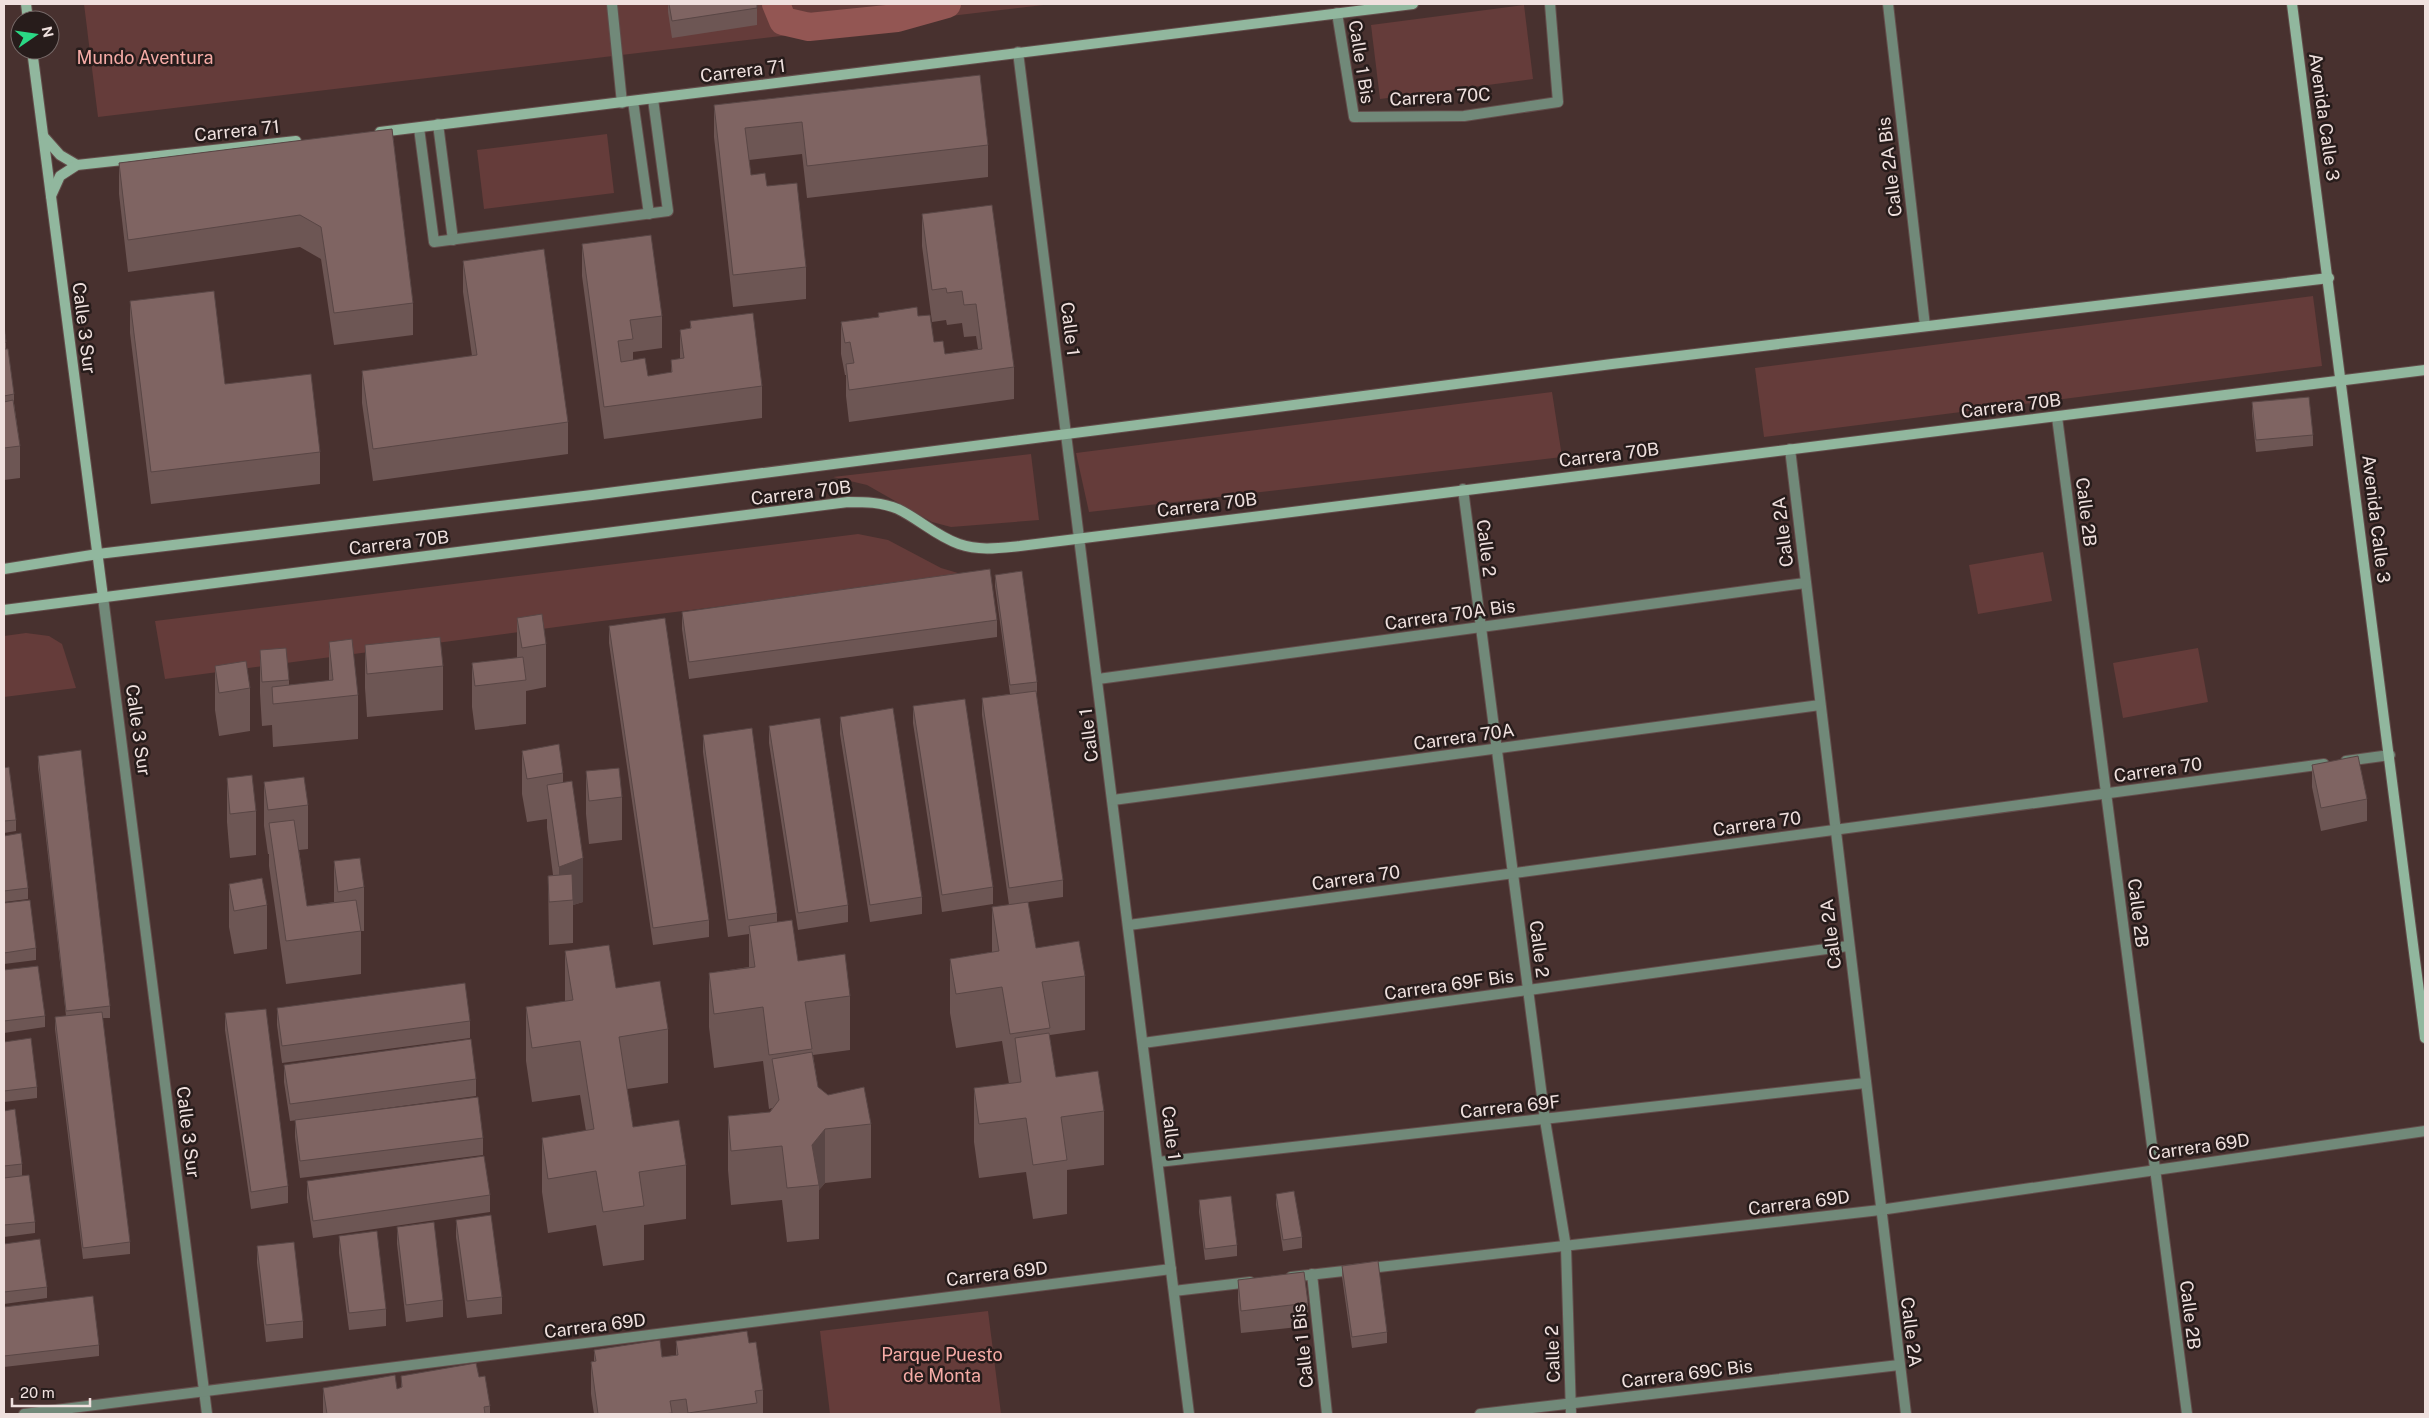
<svg xmlns="http://www.w3.org/2000/svg" width="2429" height="1418" font-family="'Public Sans',sans-serif">
<rect width="100%" height="100%" fill="#48312f"/>
<!-- green -->
<g fill="#653c3a">
<polygon points="84,4 1052,4 98,117"/>
<polygon points="1524,5 1533,79 1380,99 1371,25"/>
<polygon points="607,134 614,193 484,209 477,150"/>
<polygon points="2313,296 2322,366 1764,437 1755,368"/>
<polygon points="1552,392 1562,457 1089,512 1076,453"/>
<polygon points="1031,454 1039,520 951,527 932,522 867,485 833,477"/>
<polygon points="858,534 888,540 941,568 968,576 594,622 165,679 155,621"/>
<polygon points="2043,552 2052,601 1978,614 1969,565"/>
<polygon points="26,633 49,636 62,644 76,688 4,697 4,636"/>
<polygon points="2198,648 2208,702 2123,718 2113,663"/>
<polygon points="988,1311 1001,1414 830,1414 820,1331"/>
</g>
<g fill="none" stroke-linecap="round" stroke-linejoin="round">
<!-- canal -->
<polyline stroke="#935653" stroke-width="28" points="776,4 783,21 809,27 897,18 947,4"/>
<defs>
<g id="lane">
<polyline points="1337,13 1354,117 1464,116 1558,102 1550,4"/>
<polyline points="633,101 649,214"/>
<polyline points="438,124 453,240"/>
<polyline points="419,128 434,242 668,211 653,99"/>
</g>
<g id="street">
<polyline points="612,4 622,103"/>
<polyline points="1888,4 1925,326"/>
<polyline points="1018,52 1189,1414"/>
<polyline points="2057,417 2187,1414"/>
<polyline points="1790,449 1906,1414"/>
<polyline points="1463,489 1545,1120 1566,1247 1571,1414"/>
<polyline points="103,597 207,1414"/>
<polyline points="1098,679 1805,583"/>
<polyline points="2346,761 2390,755"/>
<polyline points="1113,800 1820,705"/>
<polyline points="1129,925 2324,764"/>
<polyline points="1143,1043 1848,946"/>
<polyline points="1158,1162 1865,1083"/>
<polyline points="1312,1274 1327,1414"/>
<polyline points="1291,1277 1880,1210 2425,1131"/>
<polyline points="1174,1291 1250,1282"/>
<polyline points="24,1414 1171,1269"/>
<polyline points="1480,1414 1899,1365"/>
</g>
<g id="secondary">
<polyline points="26,4 28,20"/>
<polyline points="2292,4 2425,1038"/>
<polyline points="32,50 103,597"/>
<polyline points="380,132 1413,4"/>
<polyline points="44,137 60,155 77,165"/>
<polyline points="51,196 60,176 77,165 296,141"/>
<polyline points="4,569 98,554 592,495 1612,364 2329,278"/>
<path d="M 4,610 L 848,502 C 864,502 882,502 898,509 C 919,519 936,536 959,544 C 980,551 999,548 1020,546 L 2425,370"/>
</g>
</defs>
<!-- lane casing -->
<use href="#lane" stroke="#634d4b" stroke-width="12"/>
<!-- street casing -->
<use href="#street" stroke="#634d4b" stroke-width="12"/>
<!-- secondary casing -->
<use href="#secondary" stroke="#634d4b" stroke-width="12"/>
<!-- lane -->
<use href="#lane" stroke="#718979" stroke-width="10"/>
<!-- street -->
<use href="#street" stroke="#718979" stroke-width="10"/>
<!-- secondary -->
<use href="#secondary" stroke="#91b79e" stroke-width="10"/>
</g>
<!-- wall -->
<g fill="#6d5654">
<polygon points="668,4 757,4 757,25 672,38 668,12"/>
<polygon points="714,105 988,145 988,177 807,198 802,154 749,160 751,175 767,186 806,267 806,299 733,307 714,137"/>
<polygon points="392,129 413,303 413,335 334,345 321,259 300,247 128,272 119,194 119,163"/>
<polygon points="922,214 1014,367 1014,399 849,422 846,396 846,375 845,375 841,354 841,322 878,317 878,313 918,316 934,342 945,354 978,349 976,336 964,337 962,323 947,325 946,320 932,322 922,246"/>
<polygon points="582,244 662,316 662,348 633,352 633,360 648,376 671,373 671,360 680,359 680,330 690,328 690,321 762,386 762,418 604,439 582,276"/>
<polygon points="463,261 568,422 568,454 373,481 362,403 362,371 472,356 463,292"/>
<polygon points="130,301 225,384 320,452 320,484 151,504 130,333"/>
<polygon points="4,325 6,342 6,349 14,394 14,403 20,446 20,478 4,480"/>
<polygon points="2252,402 2313,435 2313,446 2256,452 2252,414"/>
<polygon points="995,575 1037,682 1037,693 1036,693 1063,880 1063,897 1028,902 1036,948 1085,976 1085,1030 1050,1035 1050,1040 1056,1077 1104,1111 1104,1165 1067,1170 1067,1214 1033,1219 1026,1172 979,1178 974,1142 974,1088 1009,1084 1002,1041 956,1048 950,1013 950,959 992,952 992,907 1009,905 982,715 982,698 1010,694 995,586"/>
<polygon points="682,612 997,620 997,637 689,679 682,629"/>
<polygon points="517,618 546,644 546,687 526,691 526,724 475,730 472,707 472,663 517,658"/>
<polygon points="609,626 709,920 709,937 653,945 609,643"/>
<polygon points="329,642 358,695 358,739 273,747 272,725 262,726 260,693 260,650 289,680 289,685 329,681"/>
<polygon points="365,645 443,666 443,710 367,717 365,688"/>
<polygon points="215,666 250,688 250,731 219,736 215,710"/>
<polygon points="913,706 993,887 993,904 942,912 913,723"/>
<polygon points="840,717 922,897 922,914 870,922 840,734"/>
<polygon points="769,726 848,905 848,922 798,930 769,743"/>
<polygon points="703,735 777,913 777,922 798,961 850,996 850,1050 813,1055 818,1087 828,1095 871,1124 871,1178 825,1183 819,1190 819,1239 787,1242 782,1200 731,1205 728,1170 728,1116 770,1112 772,1108 769,1109 763,1061 714,1068 709,1027 709,973 749,967 749,934 728,937 703,752"/>
<polygon points="522,751 563,773 563,782 583,902 573,905 573,943 549,945 548,876 553,875 547,828 547,819 527,822 522,794"/>
<polygon points="38,756 110,1006 110,1018 102,1018 130,1242 130,1254 83,1259 55,1029 55,1017 66,1016 38,767"/>
<polygon points="2312,765 2367,799 2367,821 2321,831 2312,787"/>
<polygon points="4,768 16,820 16,831 4,833"/>
<polygon points="586,771 622,797 622,840 589,844 586,814"/>
<polygon points="227,778 256,811 256,855 230,858 227,822"/>
<polygon points="264,782 308,805 308,849 299,850 307,906 334,902 334,861 364,887 364,931 361,931 361,974 286,984 269,866 269,854 268,854 264,826"/>
<polygon points="4,836 28,888 28,899 4,902"/>
<polygon points="229,884 267,905 267,949 234,954 229,927"/>
<polygon points="4,903 36,948 36,960 4,964"/>
<polygon points="565,951 616,988 668,1029 668,1083 627,1089 633,1127 686,1165 686,1219 644,1225 644,1260 603,1266 596,1225 548,1233 542,1192 542,1138 586,1131 580,1095 532,1102 526,1061 526,1007 565,1001"/>
<polygon points="4,970 45,1016 45,1027 4,1033"/>
<polygon points="277,1008 470,1021 470,1038 282,1063 277,1025"/>
<polygon points="225,1013 288,1186 288,1203 251,1209 225,1030"/>
<polygon points="4,1042 37,1087 37,1098 4,1102"/>
<polygon points="284,1065 476,1079 476,1096 290,1121 284,1082"/>
<polygon points="4,1111 22,1164 22,1175 35,1222 35,1233 4,1237"/>
<polygon points="295,1120 483,1138 483,1155 300,1178 295,1137"/>
<polygon points="307,1181 490,1195 490,1212 313,1238 307,1198"/>
<polygon points="1276,1194 1302,1237 1302,1248 1283,1251 1276,1205"/>
<polygon points="1199,1200 1237,1245 1237,1256 1205,1260 1199,1212"/>
<polygon points="456,1220 502,1297 502,1314 467,1318 456,1237"/>
<polygon points="397,1227 443,1300 443,1317 406,1322 397,1244"/>
<polygon points="339,1236 386,1309 386,1326 349,1330 339,1253"/>
<polygon points="4,1244 47,1287 47,1298 4,1304"/>
<polygon points="257,1246 303,1321 303,1338 266,1342 257,1263"/>
<polygon points="1342,1266 1387,1332 1387,1343 1352,1348 1342,1277"/>
<polygon points="1238,1280 1308,1303 1308,1326 1241,1333 1238,1302"/>
<polygon points="4,1307 99,1345 99,1356 4,1367"/>
<polygon points="676,1341 749,1343 763,1390 763,1414 594,1414 591,1394 591,1362 594,1361 594,1350 662,1357 676,1355"/>
<polygon points="401,1376 479,1377 490,1406 490,1414 323,1414 323,1388 397,1389 401,1388"/>
</g>
<!-- shaded-wall -->
<g fill="#594645">
<polygon points="583,858 583,902 573,905 573,900 559,901 559,867"/>
<polygon points="825,1129 825,1183 819,1190 819,1185 812,1145"/>
</g>
<!-- building -->
<g fill="#7f6462" stroke="#594645">
<polygon points="669,4 757,4 757,8 672,21"/>
<polygon points="980,75 988,145 807,166 802,122 745,128 751,175 765,173 767,186 797,183 806,267 733,275 714,105"/>
<polygon points="392,129 413,303 334,313 321,227 300,215 128,240 119,163"/>
<polygon points="992,205 1014,367 849,390 846,364 854,363 850,342 845,343 841,322 879,317 878,313 917,307 918,316 930,315 934,342 943,341 945,354 982,349 976,304 964,305 962,291 947,293 946,288 932,290 922,214"/>
<polygon points="651,235 662,316 630,320 633,339 618,341 621,362 645,358 648,376 672,372 671,360 684,358 680,330 691,328 690,321 753,313 762,386 604,407 582,244"/>
<polygon points="544,249 568,422 373,449 362,371 477,355 463,261"/>
<polygon points="214,291 225,384 311,374 320,452 151,472 130,301"/>
<polygon points="4,325 6,342 4,343"/>
<polygon points="4,349 8,349 14,394 4,396"/>
<polygon points="2309,397 2313,435 2256,440 2252,402"/>
<polygon points="13,400 20,446 4,448 4,402"/>
<polygon points="990,569 997,620 689,662 682,612"/>
<polygon points="1022,571 1037,682 1010,685 995,575"/>
<polygon points="542,614 546,644 522,648 517,618"/>
<polygon points="665,618 709,920 653,928 609,626"/>
<polygon points="440,637 443,666 367,674 365,645"/>
<polygon points="352,639 358,695 273,704 272,687 333,680 329,642"/>
<polygon points="286,648 289,680 262,682 260,650"/>
<polygon points="523,657 526,680 475,686 472,663"/>
<polygon points="246,661 250,688 219,693 215,666"/>
<polygon points="1036,691 1063,880 1009,888 982,698"/>
<polygon points="965,699 993,887 942,895 913,706"/>
<polygon points="893,708 922,897 870,905 840,717"/>
<polygon points="820,718 848,905 798,913 769,726"/>
<polygon points="752,728 777,913 728,920 703,735"/>
<polygon points="559,744 563,773 527,779 522,751"/>
<polygon points="81,750 110,1006 66,1011 38,756"/>
<polygon points="2358,756 2367,799 2321,808 2312,765"/>
<polygon points="9,767 16,820 4,821 4,768"/>
<polygon points="619,768 622,797 589,801 586,771"/>
<polygon points="252,775 256,811 230,814 227,778"/>
<polygon points="304,777 308,805 268,810 264,782"/>
<polygon points="572,781 583,858 559,867 547,785"/>
<polygon points="294,820 307,906 356,900 361,931 286,941 269,823"/>
<polygon points="21,833 28,888 4,891 4,836"/>
<polygon points="360,858 364,887 338,892 334,861"/>
<polygon points="572,874 573,900 549,902 548,876"/>
<polygon points="262,878 267,905 234,911 229,884"/>
<polygon points="30,900 36,948 4,953 4,903"/>
<polygon points="1028,902 1036,948 1079,941 1085,976 1042,982 1050,1028 1010,1034 1002,987 956,994 950,959 999,951 992,907"/>
<polygon points="792,920 798,961 845,954 850,996 805,1002 812,1049 769,1055 763,1007 714,1014 709,973 755,967 749,926"/>
<polygon points="609,945 616,988 660,981 668,1029 619,1037 633,1127 679,1120 686,1165 639,1172 644,1206 603,1212 596,1171 548,1179 542,1138 594,1129 580,1041 532,1048 526,1007 573,1000 565,951"/>
<polygon points="38,966 45,1016 4,1021 4,970"/>
<polygon points="465,983 470,1021 282,1046 277,1008"/>
<polygon points="266,1009 288,1186 251,1192 225,1013"/>
<polygon points="102,1012 130,1242 83,1248 55,1017"/>
<polygon points="1049,1033 1056,1077 1098,1071 1104,1111 1061,1117 1067,1160 1033,1165 1026,1118 979,1124 974,1088 1021,1082 1015,1038"/>
<polygon points="31,1038 37,1087 4,1091 4,1042"/>
<polygon points="471,1039 476,1079 290,1104 284,1065"/>
<polygon points="812,1052 818,1087 828,1095 864,1087 871,1124 825,1129 812,1145 819,1185 787,1188 782,1146 731,1151 728,1116 770,1112 779,1100 772,1059"/>
<polygon points="478,1097 483,1138 300,1161 295,1120"/>
<polygon points="15,1109 22,1164 4,1166 4,1111"/>
<polygon points="484,1156 490,1195 313,1221 307,1181"/>
<polygon points="29,1175 35,1222 4,1225 4,1178"/>
<polygon points="1294,1191 1302,1237 1283,1240 1276,1194"/>
<polygon points="1231,1196 1237,1245 1205,1249 1199,1200"/>
<polygon points="491,1215 502,1297 467,1301 456,1220"/>
<polygon points="434,1222 443,1300 406,1305 397,1227"/>
<polygon points="377,1231 386,1309 349,1313 339,1236"/>
<polygon points="40,1239 47,1287 4,1292 4,1244"/>
<polygon points="294,1242 303,1321 266,1325 257,1246"/>
<polygon points="1378,1261 1387,1332 1352,1337 1342,1266"/>
<polygon points="1304,1272 1308,1303 1241,1311 1238,1280"/>
<polygon points="93,1296 99,1345 4,1356 4,1307"/>
<polygon points="747,1331 749,1343 756,1342 763,1390 755,1391 757,1403 688,1413 686,1399 670,1401 672,1413 664,1414 598,1414 591,1362 596,1361 594,1350 660,1340 662,1357 678,1355 676,1341"/>
<polygon points="476,1363 479,1377 485,1376 490,1406 484,1407 485,1414 327,1414 323,1388 395,1375 397,1389 402,1387 401,1376"/>
</g>
<g text-anchor="middle" stroke-width="5" stroke-linejoin="round" paint-order="stroke">
<!-- park labels -->
<g font-size="18" fill="#f6aba6" stroke="#271c1b">
<text x="145" y="64">Mundo Aventura</text>
<text x="942" y="1361">Parque Puesto<tspan x="942" dy="21">de Monta</tspan></text>
</g>
<!-- street labels -->
<g font-size="18" fill="#efe0de" stroke="#271c1b">
<text transform="translate(1361 62) rotate(81)" y="6">Calle 1 Bis</text>
<text transform="translate(743 71) rotate(-7)" y="6">Carrera 71</text>
<text transform="translate(1440 97) rotate(-3)" y="6">Carrera 70C</text>
<text transform="translate(2324 117) rotate(82)" y="6">Avenida Calle 3</text>
<text transform="translate(237 131) rotate(-6)" y="6">Carrera 71</text>
<text transform="translate(1890 167) rotate(-97)" y="6">Calle 2A Bis</text>
<text transform="translate(84 328) rotate(83)" y="6">Calle 3 Sur</text>
<text transform="translate(1070 329) rotate(83)" y="6">Calle 1</text>
<text transform="translate(2011 406) rotate(-7)" y="6">Carrera 70B</text>
<text transform="translate(1609 455) rotate(-7)" y="6">Carrera 70B</text>
<text transform="translate(801 493) rotate(-7)" y="6">Carrera 70B</text>
<text transform="translate(1207 505) rotate(-7)" y="6">Carrera 70B</text>
<text transform="translate(2086 512) rotate(83)" y="6">Calle 2B</text>
<text transform="translate(2376 519) rotate(83)" y="6">Avenida Calle 3</text>
<text transform="translate(1783 532) rotate(-97)" y="6">Calle 2A</text>
<text transform="translate(399 543) rotate(-7)" y="6">Carrera 70B</text>
<text transform="translate(1486 548) rotate(83)" y="6">Calle 2</text>
<text transform="translate(1450 615) rotate(-8)" y="6">Carrera 70A Bis</text>
<text transform="translate(138 730) rotate(82)" y="6">Calle 3 Sur</text>
<text transform="translate(1089 735) rotate(-97)" y="6">Calle 1</text>
<text transform="translate(1464 737) rotate(-8)" y="6">Carrera 70A</text>
<text transform="translate(2158 770) rotate(-8)" y="6">Carrera 70</text>
<text transform="translate(1757 824) rotate(-8)" y="6">Carrera 70</text>
<text transform="translate(1356 878) rotate(-8)" y="6">Carrera 70</text>
<text transform="translate(2138 913) rotate(83)" y="6">Calle 2B</text>
<text transform="translate(1831 934) rotate(-97)" y="6">Calle 2A</text>
<text transform="translate(1539 949) rotate(83)" y="6">Calle 2</text>
<text transform="translate(1449 985) rotate(-8)" y="6">Carrera 69F Bis</text>
<text transform="translate(1510 1107) rotate(-6)" y="6">Carrera 69F</text>
<text transform="translate(188 1132) rotate(83)" y="6">Calle 3 Sur</text>
<text transform="translate(1171 1133) rotate(83)" y="6">Calle 1</text>
<text transform="translate(2199 1147) rotate(-8)" y="6">Carrera 69D</text>
<text transform="translate(1799 1203) rotate(-7)" y="6">Carrera 69D</text>
<text transform="translate(997 1274) rotate(-7)" y="6">Carrera 69D</text>
<text transform="translate(2190 1315) rotate(83)" y="6">Calle 2B</text>
<text transform="translate(595 1326) rotate(-7)" y="6">Carrera 69D</text>
<text transform="translate(1911 1332) rotate(83)" y="6">Calle 2A</text>
<text transform="translate(1303 1346) rotate(-96)" y="6">Calle 1 Bis</text>
<text transform="translate(1553 1354) rotate(-92)" y="6">Calle 2</text>
<text transform="translate(1687 1374) rotate(-7)" y="6">Carrera 69C Bis</text>
</g>
</g>
<!-- border -->
<rect width="2429" height="1418" fill="none" stroke="#efe0de" stroke-width="10"/>
<!-- north arrow -->
<g transform="translate(35 35) rotate(77)"><circle r="24" fill="#271c1b" stroke="#776a69"/>
<path d="M0-4L9 19L0 12L-9 19Z" fill="#2ad885"/>
<text y="-8" font-size="14" font-weight="bold" text-anchor="middle" fill="#efe0de">N</text>
</g>
<!-- scale -->
<path d="M12 1398v8h78v-8" fill="none" stroke="#efe0de" stroke-width="2.5"/>
<text x="20" y="1398" font-size="15" fill="#efe0de" stroke="#271c1b" stroke-width="4" paint-order="stroke">20 m</text>
</svg>
